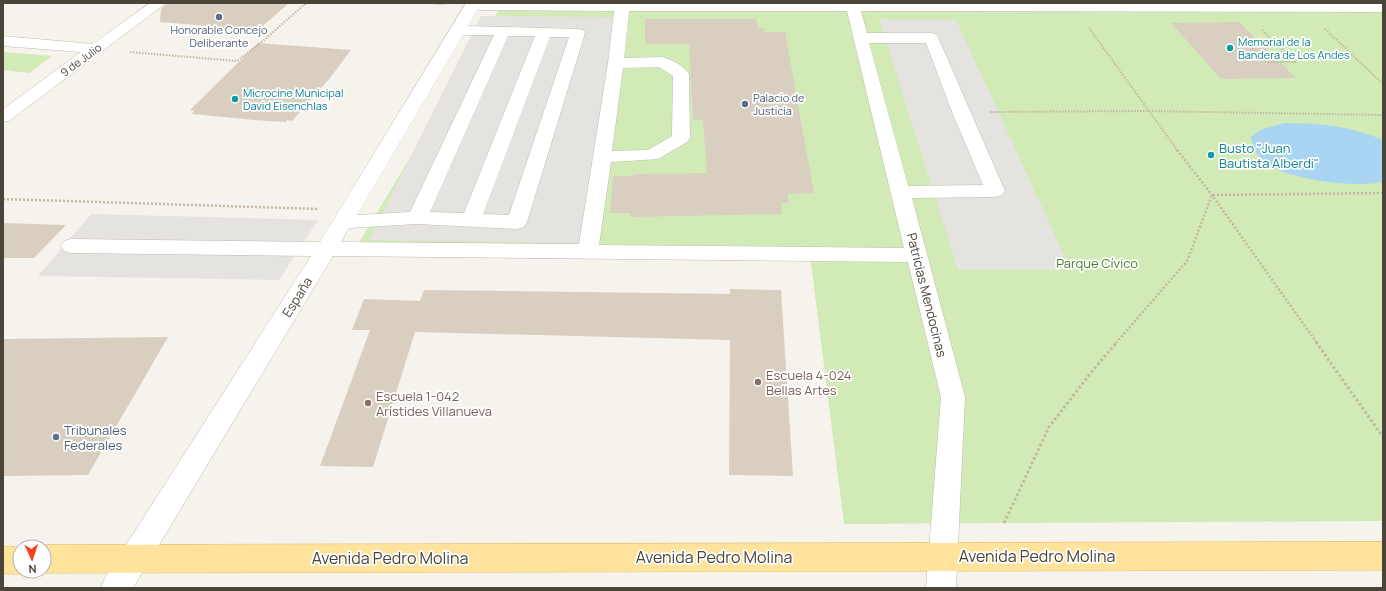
<svg xmlns="http://www.w3.org/2000/svg" width="1386" height="591" font-family="Manrope,sans-serif">
<rect width="100%" height="100%" fill="#f6f3ec"/>
<!-- green -->
<g fill="#d2eab5">
<polygon points="503,3 1383,3 1383,521 844,524 810,255 351,256"/>
<polygon points="3,52 52,56 29,73 3,70"/>
</g>
<!-- parking -->
<g fill="#e5e3e0">
<polygon points="481,16 616,17 580,243 369,240"/>
<polygon points="879,19 956,20 1071,270 958,270"/>
<polygon points="91,214 318,220 279,280 38,276"/>
</g>
<!-- water -->
<path fill="#a9d4f2" d="M 1285,123 C 1319,123 1351,126 1383,140 L 1383,182 C 1356,188 1288,180 1266,163 C 1256,156 1253,148 1251,137 L 1262,129 Z"/>
<!-- building -->
<g fill="#d8cfc1">
<polygon points="167,3 289,3 258,30 160,22 161,9"/>
<polygon points="645,19 756,19 758,28 764,28 765,32 785,32 814,193 787,194 789,203 781,203 782,214 630,217 630,213 610,213 613,176 633,176 633,174 707,173 703,120 693,120 689,44 645,44"/>
<polygon points="1239,22 1296,78 1221,79 1171,23"/>
<polygon points="258,43 351,50 330,78 292,121 287,120 286,122 254,120 192,114 194,111 190,110"/>
<polygon points="3,223 66,225 34,258 3,258"/>
<polygon points="730,289 781,290 793,476 729,475 730,340 415,332 373,467 320,466 370,330 352,330 364,299 420,301 424,290 730,294"/>
<polygon points="168,337 88,475 3,476 3,339"/>
</g>
<g fill="none" stroke-linecap="round" stroke-linejoin="round">
<defs>
<g id="minor">
<polygon points="150,3 166,3 9,121 3,122 3,109 81,52 3,46 3,36 93,44"/>
<path d="M 466,3 L 1383,4 L 1383,12 L 861,11 L 867,33 L 932,33 L 937,35 L 1005,191 L 1002,195 L 995,197 L 912,198 L 965,397 L 956,588 L 926,588 L 941,397 L 908,262 L 333,256 L 133,588 L 101,588 L 105,578 L 311,256 L 71,253 L 64,251 L 61,246 L 64,241 L 71,239 L 320,242 ZM 477,10 L 614,11 L 608,63 L 579,244 L 341,242 L 349,228 L 417,224 L 517,229 L 524,227 L 527,222 L 585,33 L 583,30 L 578,29 L 468,26 ZM 629,11 L 847,11 L 904,248 L 599,245 L 611,162 L 658,159 L 687,142 L 690,138 L 689,74 C 684,66 671,59 662,57 L 624,58 ZM 463,35 L 494,35 L 410,212 L 357,215 ZM 508,36 L 535,36 L 464,213 L 430,212 ZM 550,37 L 569,37 L 509,215 L 483,214 ZM 869,43 L 926,43 L 952,112 L 983,185 L 908,186 ZM 659,67 L 673,76 L 672,136 L 648,150 L 612,151 L 623,68 Z"/>
</g>
<g id="major">
<polygon points="1383,542 1383,570 44,573 39,571 44,571 44,547 39,547 44,545"/>
<polygon points="3,546 22,547 20,547 20,571 27,571 20,574 3,574"/>
</g>
</defs>
<!-- minor casing -->
<use href="#minor" stroke="#c2bbae" stroke-width="1"/>
<!-- major casing -->
<use href="#major" stroke="#e6c16a" stroke-width="1"/>
<!-- path-far2 -->
<g stroke="#c4b79f" stroke-width="2" stroke-dasharray="1.5 1.5" stroke-linecap="butt">
<polyline points="430,3 445,4"/>
<polyline points="1089,28 1178,151"/>
<polyline points="1325,29 1383,84"/>
<polyline points="1246,42 1266,62 1295,62 1261,29"/>
<polyline points="130,52 237,61 263,41 306,3"/>
<polyline points="990,112 1148,111 1383,115"/>
</g>
<!-- path-far1 -->
<g stroke="#c4b79f" stroke-width="2.5" stroke-dasharray="2 2" stroke-linecap="butt">
<polyline points="1177,150 1212,195 1317,343"/>
<polyline points="3,199 319,209"/>
<polyline points="1116,343 1187,261 1212,195 1383,193"/>
</g>
<!-- path -->
<g stroke="#c4b79f" stroke-width="3" stroke-dasharray="2.5 2.5" stroke-linecap="butt">
<polyline points="1316,342 1383,437"/>
<polyline points="1004,523 1049,427 1093,370 1117,342"/>
</g>
<!-- minor -->
<use href="#minor" fill="#fff" fill-rule="evenodd"/>
<!-- major -->
<use href="#major" fill="#ffe39c" fill-rule="evenodd"/>
</g>
<!-- markers -->
<g fill="#5c6f8a" stroke="#fff" stroke-width="1.5">
<circle cx="219" cy="17" r="4"/>
<circle cx="745" cy="104" r="4"/>
<circle cx="56" cy="437" r="4"/>
</g>
<g fill="#0f9aa8" stroke="#fff" stroke-width="1.5">
<circle cx="1230" cy="48" r="4"/>
<circle cx="235" cy="99" r="4"/>
<circle cx="1211" cy="155" r="4"/>
</g>
<g fill="#8d6e63" stroke="#fff" stroke-width="1.5">
<circle cx="758" cy="382" r="4"/>
<circle cx="368" cy="403" r="4"/>
</g>
<g text-anchor="middle" stroke-width="3.5" stroke-linejoin="round" paint-order="stroke">
<!-- far-service labels -->
<g font-size="11" fill="#4e5e75" stroke="#fff">
<text x="219" y="34">Honorable Concejo<tspan x="219" dy="13">Deliberante</tspan></text>
<text x="753" y="102" text-anchor="start">Palacio de<tspan x="753" dy="13">Justicia</tspan></text>
</g>
<!-- far-culture labels -->
<g font-size="11" fill="#0d838f" stroke="#fff" text-anchor="start">
<text x="1238" y="46">Memorial de la<tspan x="1238" dy="13">Bandera de Los Andes</tspan></text>
<text x="243" y="97">Microcine Municipal<tspan x="243" dy="13">David Eisenchlas</tspan></text>
</g>
<!-- far-street labels -->
<g font-size="11" fill="#4b4439" stroke="#fff">
<text transform="translate(81 60) rotate(-36)" y="4">9 de Julio</text>
</g>
<!-- culture labels -->
<g font-size="13" fill="#0d838f" stroke="#fff" text-anchor="start">
<text x="1219" y="153">Busto "Juan<tspan x="1219" dy="15">Bautista Alberdi"</tspan></text>
</g>
<!-- park labels -->
<g font-size="13" fill="#4a7f2a" stroke="#fff">
<text x="1097" y="268">Parque Cívico</text>
</g>
<!-- street labels -->
<g font-size="13" fill="#4b4439" stroke="#fff">
<text transform="translate(927 295) rotate(76)" y="5">Patricias Mendocinas</text>
<text transform="translate(297 297) rotate(-58)" y="5">España</text>
</g>
<!-- education labels -->
<g font-size="13" fill="#785e54" stroke="#fff" text-anchor="start">
<text x="766" y="380">Escuela 4-024<tspan x="766" dy="15">Bellas Artes</tspan></text>
<text x="376" y="401">Escuela 1-042<tspan x="376" dy="15">Arístides Villanueva</tspan></text>
</g>
<!-- service labels -->
<g font-size="13" fill="#4e5e75" stroke="#fff" text-anchor="start">
<text x="64" y="435">Tribunales<tspan x="64" dy="15">Federales</tspan></text>
</g>
<!-- near-street labels -->
<g font-size="16" fill="#4b4439" stroke="#fff">
<text x="1037" y="562">Avenida Pedro Molina</text>
<text x="714" y="563">Avenida Pedro Molina</text>
<text x="390" y="564">Avenida Pedro Molina</text>
</g>
</g>
<!-- border -->
<rect width="1386" height="591" fill="none" stroke="#4b4439" stroke-width="8"/>
<!-- north arrow -->
<g transform="translate(32 559) rotate(177)"><circle r="19" fill="#ffffff" stroke="#b7b4b0"/>
<path d="M0-3L7 15L0 10L-7 15Z" fill="#fc3f1d"/>
<text y="-6" font-size="11" font-weight="bold" text-anchor="middle" fill="#4b4439">N</text>
</g>
</svg>
